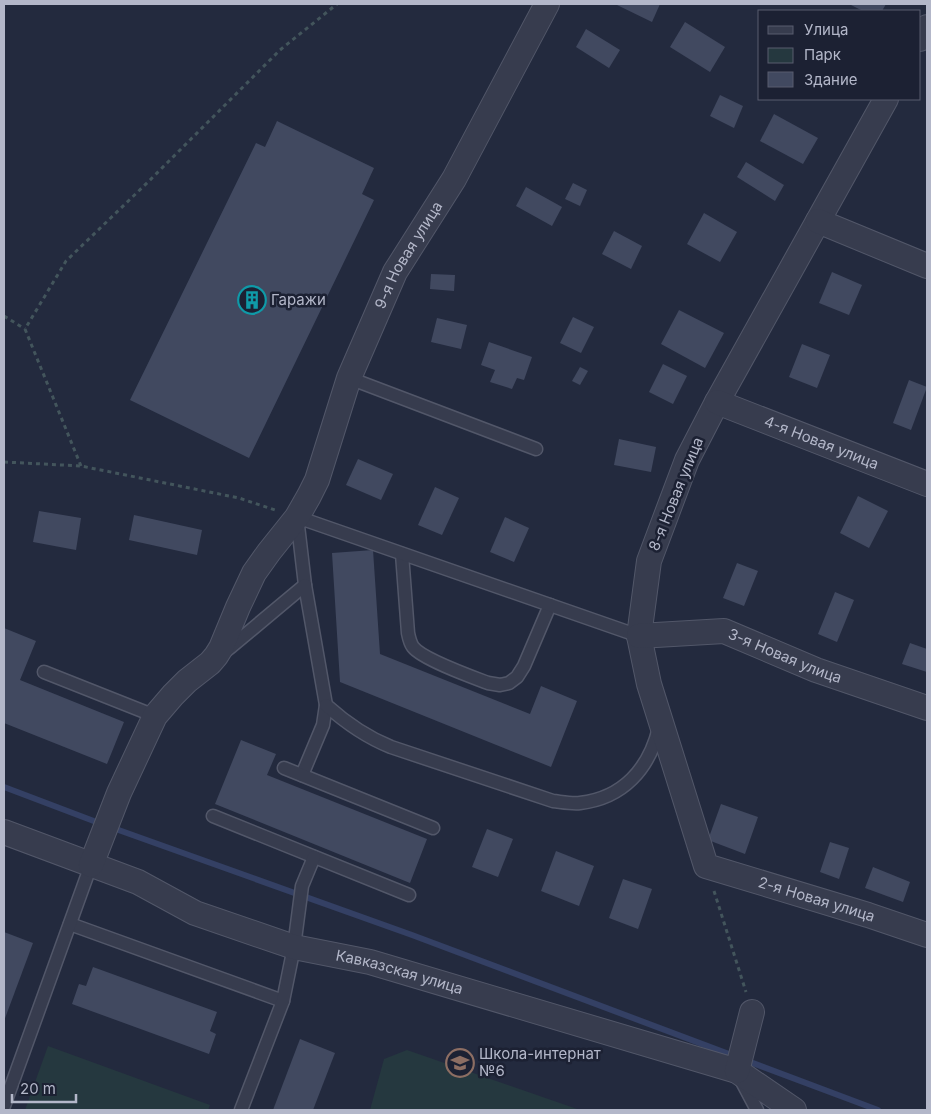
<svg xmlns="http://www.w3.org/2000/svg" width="931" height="1114" font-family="Inter,sans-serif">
<rect width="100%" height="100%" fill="#232a3e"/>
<!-- green -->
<g fill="#25383f">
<polygon points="48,1046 210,1105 208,1110 25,1110"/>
<polygon points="407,1050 580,1110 370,1110 384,1059"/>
</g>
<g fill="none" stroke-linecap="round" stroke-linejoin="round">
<!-- stream -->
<polyline stroke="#344064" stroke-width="6" points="4,787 99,823 412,935 878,1110"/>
</g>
<!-- building -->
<g fill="#414960">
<polygon points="618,4 660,4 652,22 617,5"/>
<polygon points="849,4 886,4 882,11 863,11"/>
<polygon points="685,22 725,47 710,72 670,47"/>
<polygon points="586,29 620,50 609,68 576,47"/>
<polygon points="720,95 743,106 734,128 710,116"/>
<polygon points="774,114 818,138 803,164 760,141"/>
<polygon points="277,121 374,168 362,194 374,200 249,458 130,400 256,143 265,147"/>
<polygon points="746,162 784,185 775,201 737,177"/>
<polygon points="573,183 587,190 580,206 565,199"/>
<polygon points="526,187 562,207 552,226 516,206"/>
<polygon points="704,213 737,232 720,262 687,244"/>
<polygon points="614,231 642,246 631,269 602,254"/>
<polygon points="832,272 862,285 849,315 819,303"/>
<polygon points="431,274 455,275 454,291 430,289"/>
<polygon points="679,310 724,333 705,368 661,344"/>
<polygon points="573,317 594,327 581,353 560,343"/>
<polygon points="437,318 467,325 461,349 431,342"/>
<polygon points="489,342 532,357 524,380 517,378 512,389 490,382 495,370 481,365"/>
<polygon points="802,344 830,355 817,388 789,377"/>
<polygon points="663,364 687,376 673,404 649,392"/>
<polygon points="580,367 588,371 580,385 572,381"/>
<polygon points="909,380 927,387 911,430 893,423"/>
<polygon points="619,439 656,447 651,472 614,465"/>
<polygon points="358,459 393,474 381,500 346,485"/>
<polygon points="435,487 459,498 442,535 418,525"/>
<polygon points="858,496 888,511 869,548 840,533"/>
<polygon points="39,511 81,518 76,550 33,542"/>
<polygon points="134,515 202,530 197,555 129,540"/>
<polygon points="505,517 529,528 514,562 490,552"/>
<polygon points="373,550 380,654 530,714 541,686 577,701 551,767 340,682 332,553"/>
<polygon points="737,563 758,571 744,606 723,598"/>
<polygon points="835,592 854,600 837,642 818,634"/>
<polygon points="4,628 36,641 20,680 124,722 107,764 4,723"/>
<polygon points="910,643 927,649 927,672 902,664"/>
<polygon points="241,740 276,754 267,775 427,839 410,883 215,804"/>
<polygon points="721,804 758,817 745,854 708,840"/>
<polygon points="487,829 513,839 498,877 472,867"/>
<polygon points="830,842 849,848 839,879 820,872"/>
<polygon points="556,851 594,866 579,906 541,891"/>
<polygon points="873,867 910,882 903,902 865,888"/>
<polygon points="623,879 652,889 638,929 609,918"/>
<polygon points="4,932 33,943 4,1021"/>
<polygon points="93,967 217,1012 210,1031 216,1034 209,1054 72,1004 79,984 86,986"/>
<polygon points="300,1039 335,1053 313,1110 273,1110"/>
</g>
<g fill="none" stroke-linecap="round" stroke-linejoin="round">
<defs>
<g id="lane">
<polyline points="349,378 536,449"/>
<path d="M 402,554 L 408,633 C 409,638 410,643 413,647 C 422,659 472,677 488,683 L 500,685 L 509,683 L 517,677 L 524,666 L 550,605"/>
<polyline points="305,585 297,517 639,636"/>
<polyline points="223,653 232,646 305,585 326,705 323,725 302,775"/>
<polyline points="44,672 155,716"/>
<path d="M 326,705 C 346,723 366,737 391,747 L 553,801 C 562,802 572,804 580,803 C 623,798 649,769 659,728"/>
<polyline points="284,768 433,828"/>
<polyline points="213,816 409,895"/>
<polyline points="70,924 283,1001"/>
<polyline points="740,1078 757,1110"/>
<polyline points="4,1106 91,865"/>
<polyline points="241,1110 283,1001 294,947 302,886 314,857"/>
</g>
<g id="street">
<polyline points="920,39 927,27"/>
<path id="s1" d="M 886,99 L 717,402 L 687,460 L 649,561 L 639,636 L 649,684 L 706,866 L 868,915 L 927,935"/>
<polyline points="818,221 927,266"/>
<path id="s2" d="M 717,402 L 927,484"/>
<path id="s3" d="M 639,636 L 724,631 L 816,670 L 927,708"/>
<path id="s4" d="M 4,832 L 138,882 L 195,913 L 294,947 L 370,962 L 737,1071 L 794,1110"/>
<path id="s5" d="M 91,865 L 119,793 L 155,716 L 173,695 L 187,681 L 210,663 L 216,656 L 221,648 L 238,607 L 254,573 L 269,552 L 297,517 L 309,496 L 317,480 L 349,378 L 395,272 L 454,179 L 547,4"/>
<polyline points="737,1071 752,1012"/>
</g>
</defs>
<!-- lane casing -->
<use href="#lane" stroke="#525769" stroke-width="15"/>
<!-- street casing -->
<use href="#street" stroke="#525769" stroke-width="26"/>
<!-- path -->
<g stroke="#43555c" stroke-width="3" stroke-dasharray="4 4" stroke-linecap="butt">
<polyline points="4,316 25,329"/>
<polyline points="4,462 81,466 239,498 275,510"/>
<polyline points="81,466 25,329 66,261 148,182 280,50 337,4"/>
<polyline points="714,891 746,992"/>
</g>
<!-- lane -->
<use href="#lane" stroke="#373c4e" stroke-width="12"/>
<!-- street -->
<use href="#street" stroke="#373c4e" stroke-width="24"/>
</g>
<!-- icons -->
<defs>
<symbol id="building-ring" viewBox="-11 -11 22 22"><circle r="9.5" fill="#1c2133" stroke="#0f9aa8" stroke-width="1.5"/><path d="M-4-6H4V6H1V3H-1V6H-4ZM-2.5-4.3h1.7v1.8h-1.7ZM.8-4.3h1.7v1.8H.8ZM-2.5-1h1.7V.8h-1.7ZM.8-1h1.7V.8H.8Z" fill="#0f9aa8"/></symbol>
<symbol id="school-ring" viewBox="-11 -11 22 22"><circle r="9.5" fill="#1c2133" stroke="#8d6e63" stroke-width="1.5"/><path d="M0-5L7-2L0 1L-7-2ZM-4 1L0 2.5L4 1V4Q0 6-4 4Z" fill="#8d6e63"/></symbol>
</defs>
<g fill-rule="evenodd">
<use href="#building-ring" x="236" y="284" width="32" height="32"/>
<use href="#school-ring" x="444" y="1047" width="32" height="32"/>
</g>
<g text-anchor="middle" stroke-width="5" stroke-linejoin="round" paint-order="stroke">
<!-- street labels -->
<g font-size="15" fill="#b3b7c9" stroke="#1c2133">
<text dy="5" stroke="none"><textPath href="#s5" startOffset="696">9-я Новая улица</textPath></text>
<text dy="5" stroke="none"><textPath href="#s2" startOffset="112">4-я Новая улица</textPath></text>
<text transform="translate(676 494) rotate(-68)" y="5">8-я Новая улица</text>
<text dy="5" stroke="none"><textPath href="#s3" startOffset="151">3-я Новая улица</textPath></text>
<text dy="5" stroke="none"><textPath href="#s1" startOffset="951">2-я Новая улица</textPath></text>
<text dy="5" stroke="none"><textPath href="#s4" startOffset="421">Кавказская улица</textPath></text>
</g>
<!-- poi labels -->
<g font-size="15" fill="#b3b7c9" stroke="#1c2133" text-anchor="start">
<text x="271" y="305">Гаражи</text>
<text x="479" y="1059">Школа-интернат<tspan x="479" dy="17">№6</tspan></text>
</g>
</g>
<!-- border -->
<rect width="931" height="1114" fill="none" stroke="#b3b7c9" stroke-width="10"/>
<!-- legend -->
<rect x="758" y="10" width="162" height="90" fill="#1c2133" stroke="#585d6f"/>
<rect x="768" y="26" width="25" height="8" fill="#373c4e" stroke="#585d6f"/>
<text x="804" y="35" font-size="15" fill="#b3b7c9">Улица</text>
<rect x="768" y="48" width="25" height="15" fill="#25383f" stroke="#585d6f"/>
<text x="804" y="60" font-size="15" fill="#b3b7c9">Парк</text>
<rect x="768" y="72" width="25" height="15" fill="#414960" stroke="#585d6f"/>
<text x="804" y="85" font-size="15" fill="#b3b7c9">Здание</text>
<!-- scale -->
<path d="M12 1094v8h64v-8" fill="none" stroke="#b3b7c9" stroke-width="2.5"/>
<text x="20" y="1094" font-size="15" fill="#b3b7c9" stroke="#1c2133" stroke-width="4" paint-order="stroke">20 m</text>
</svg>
